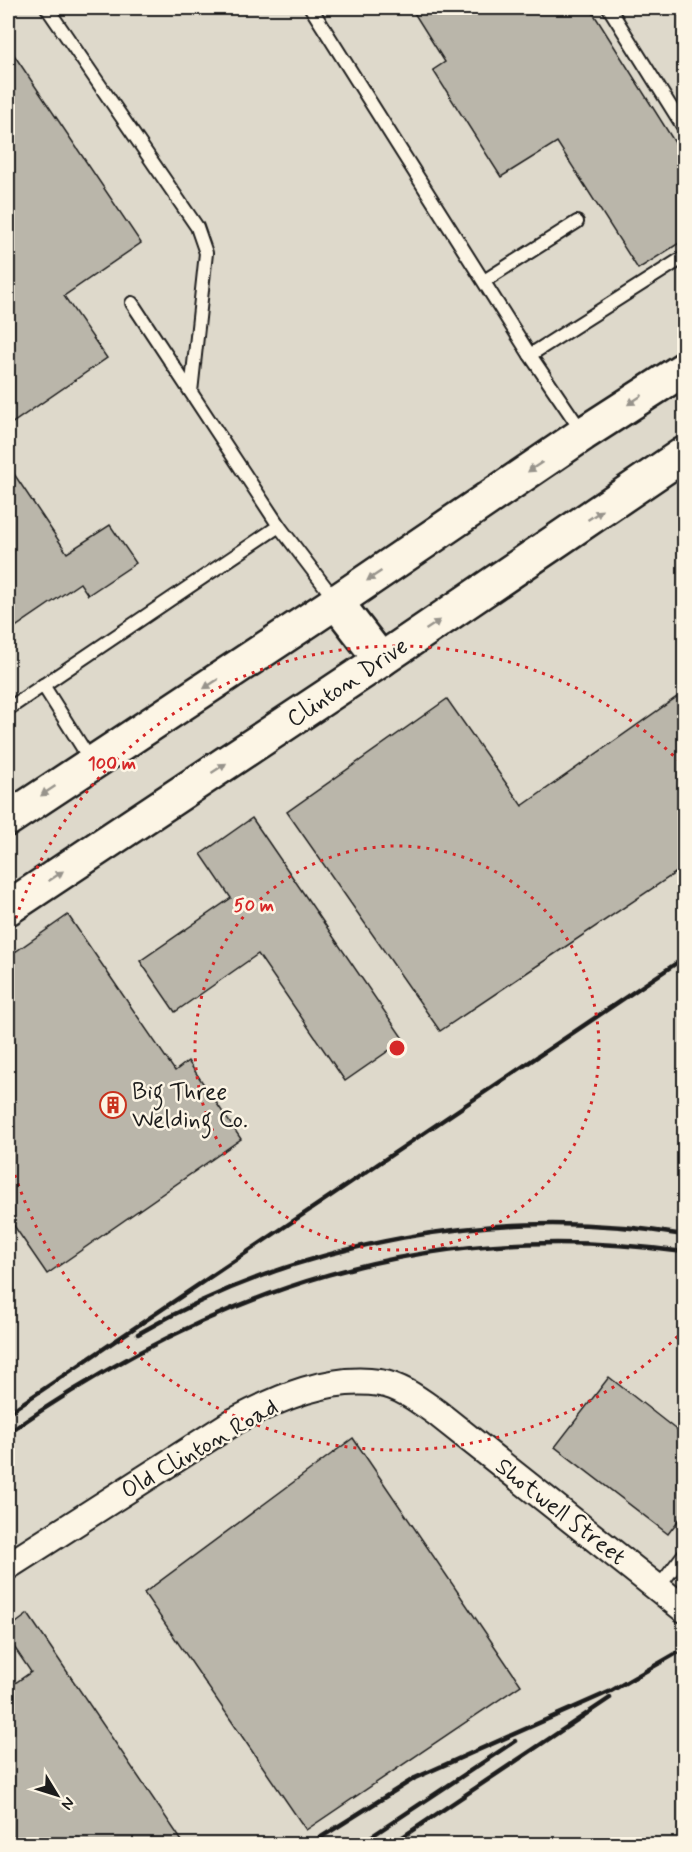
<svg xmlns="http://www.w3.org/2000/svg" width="692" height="1852" font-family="Mynerve,sans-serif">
<rect width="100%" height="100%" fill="#eee8d9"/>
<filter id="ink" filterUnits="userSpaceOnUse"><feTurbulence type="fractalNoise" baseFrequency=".0167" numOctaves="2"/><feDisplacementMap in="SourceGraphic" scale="12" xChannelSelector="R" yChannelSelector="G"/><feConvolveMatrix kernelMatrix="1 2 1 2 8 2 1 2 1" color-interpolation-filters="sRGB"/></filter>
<g filter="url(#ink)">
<!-- built -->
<rect fill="#ded9cb" x="8" y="8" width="676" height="1836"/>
<!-- building -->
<g fill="#bab6aa" stroke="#1c1c1c" stroke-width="1.5">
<polygon points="411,8 590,8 684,157 684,240 638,269 557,142 501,177 433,70 445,62"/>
<polygon points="8,46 141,243 64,296 107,358 8,426"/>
<polygon points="8,465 67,553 110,525 136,563 88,595 80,583 8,632"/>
<polygon points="684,692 684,867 440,1031 287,812 447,699 522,806"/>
<polygon points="252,818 404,1040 345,1081 258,954 175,1012 140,961 231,898 201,854"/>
<polygon points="68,915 175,1071 188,1061 241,1139 47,1274 8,1217 8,957"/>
<polygon points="609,1377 684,1436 684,1513 668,1534 555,1447"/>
<polygon points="353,1438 521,1685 306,1830 144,1593"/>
<polygon points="28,1614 184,1844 8,1844 8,1688 31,1672 8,1638 8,1629"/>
</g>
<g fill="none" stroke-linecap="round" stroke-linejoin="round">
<defs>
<g id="service">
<polyline points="47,8 197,227 206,253 191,392"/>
<polyline points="311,8 530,355 583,433"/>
<polyline points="609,8 684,128"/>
<polyline points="484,281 577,222"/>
<polyline points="132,303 279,526"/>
<polyline points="530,355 684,257"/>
<polyline points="43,685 91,761"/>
<polyline points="8,709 279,526 336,601"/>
<polyline points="658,1588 684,1554"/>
</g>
<path id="minor" d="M 8,1566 L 235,1421 C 278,1398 330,1375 380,1383 C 401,1386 420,1401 437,1413 L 684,1609"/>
<g id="secondary">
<polyline points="336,602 381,660"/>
<polyline points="8,819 336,602 583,434 684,369"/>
<polyline points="8,908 381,660 684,454"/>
</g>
</defs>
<!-- service casing -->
<use href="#service" stroke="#1c1c1c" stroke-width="16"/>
<!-- minor casing -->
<use href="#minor" stroke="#1c1c1c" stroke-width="30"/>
<!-- secondary casing -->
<use href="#secondary" stroke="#1c1c1c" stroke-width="38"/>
<!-- service -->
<use href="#service" stroke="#fcf5e5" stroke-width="12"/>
<!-- minor -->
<use href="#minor" stroke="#fcf5e5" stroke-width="26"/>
<!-- secondary -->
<use href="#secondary" stroke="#fcf5e5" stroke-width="33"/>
<!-- rail -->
<g stroke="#1c1c1c" stroke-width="4.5">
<path d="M 138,1334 C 300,1240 501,1204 684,1235"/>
<polyline points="8,1413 684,958"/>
<path d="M 8,1433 C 217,1288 428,1216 684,1252"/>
<polyline points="315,1841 415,1778 611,1691 677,1653"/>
<polyline points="360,1844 515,1741"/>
<polyline points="392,1844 610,1698"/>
</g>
</g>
<!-- one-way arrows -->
<defs><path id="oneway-solid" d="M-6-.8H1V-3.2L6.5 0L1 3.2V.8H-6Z" transform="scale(1.5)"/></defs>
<g fill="#97938b">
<use href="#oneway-solid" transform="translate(635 400) rotate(147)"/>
<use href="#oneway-solid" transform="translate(535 467) rotate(146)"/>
<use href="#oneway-solid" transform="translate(595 515) rotate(-34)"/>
<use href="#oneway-solid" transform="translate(374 576) rotate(146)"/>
<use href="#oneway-solid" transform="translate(433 625) rotate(-34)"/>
<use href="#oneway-solid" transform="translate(211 684) rotate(147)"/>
<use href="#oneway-solid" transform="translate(219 768) rotate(-33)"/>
<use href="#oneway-solid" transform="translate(48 791) rotate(146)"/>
<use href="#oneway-solid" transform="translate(56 876) rotate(-34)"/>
</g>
</g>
<!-- distance rings -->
<g fill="none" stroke="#d62828" stroke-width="3" stroke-dasharray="3 6">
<circle cx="397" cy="1048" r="202"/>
<path d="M684 1330A403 403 0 0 1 8 1152M8 944A403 403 0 0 1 684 766"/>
</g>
<!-- icons -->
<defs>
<symbol id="building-ring" viewBox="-11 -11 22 22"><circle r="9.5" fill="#fcf5e5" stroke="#c8321e" stroke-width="1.5"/><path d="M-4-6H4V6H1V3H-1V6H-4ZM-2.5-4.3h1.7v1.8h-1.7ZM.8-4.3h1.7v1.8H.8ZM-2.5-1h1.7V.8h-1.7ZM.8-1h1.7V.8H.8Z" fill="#c8321e"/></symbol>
</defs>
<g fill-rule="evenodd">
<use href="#building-ring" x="98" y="1090" width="30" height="30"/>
</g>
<g text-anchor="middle" stroke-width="5" stroke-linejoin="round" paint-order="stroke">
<!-- street labels -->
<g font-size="24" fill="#1c1c1c" stroke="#fcf5e5">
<text transform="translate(347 682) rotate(-34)" y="8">Clinton Drive</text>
<text transform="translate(199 1448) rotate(-30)" y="8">Old Clinton Road</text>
<text transform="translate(561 1511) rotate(38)" y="8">Shotwell Street</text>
</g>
<!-- poi labels -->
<g font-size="24" fill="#1c1c1c" stroke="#fcf5e5" text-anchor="start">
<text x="132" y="1099">Big Three<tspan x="132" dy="28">Welding Co.</tspan></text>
</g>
</g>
<circle cx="397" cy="1048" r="9" fill="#d62828" stroke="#fcf5e5" stroke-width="3"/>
<g font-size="18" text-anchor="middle" font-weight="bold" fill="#d62828" stroke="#fcf5e5" stroke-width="5" stroke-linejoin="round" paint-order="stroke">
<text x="112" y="769">100 m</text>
<text x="254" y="911">50 m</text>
</g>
<!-- margin -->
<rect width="692" height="1852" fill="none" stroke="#fcf5e5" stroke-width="30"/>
<rect x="15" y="15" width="662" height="1822" fill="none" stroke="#1c1c1c" stroke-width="2" filter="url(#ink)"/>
<!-- north arrow -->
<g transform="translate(57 1795) rotate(128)" stroke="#fcf5e5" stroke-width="4.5" paint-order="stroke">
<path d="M0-4.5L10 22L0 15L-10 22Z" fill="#1c1c1c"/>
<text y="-9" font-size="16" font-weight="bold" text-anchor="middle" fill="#1c1c1c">N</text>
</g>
</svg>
